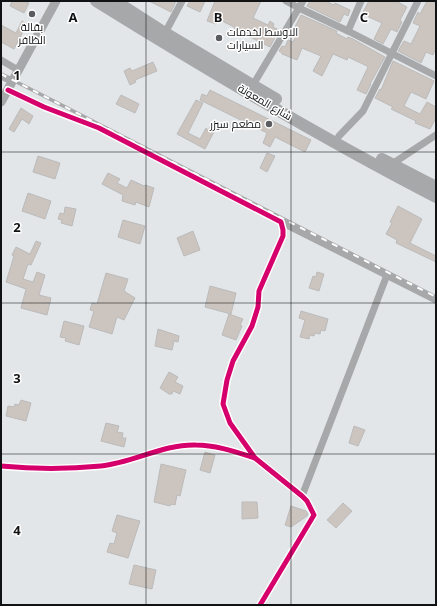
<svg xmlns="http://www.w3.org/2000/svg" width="437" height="606" font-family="'Noto Sans',Cairo,sans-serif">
<rect width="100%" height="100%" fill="#e3e6e9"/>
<!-- building -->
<g fill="#ccc4bf" stroke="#bbb">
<polygon points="12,1 24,1 29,3 24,13 10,6"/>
<polygon points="149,1 176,1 171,12"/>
<polygon points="190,1 205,1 200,12 187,6"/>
<polygon points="215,1 261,1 253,18 268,25 270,21 274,24 273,27 279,30 270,47 248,36 234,28 234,27 218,19 216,24 207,21"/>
<polygon points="310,1 325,1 334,5 335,3 350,10 348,16 344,14 340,22 307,6"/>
<polygon points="369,1 396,1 407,7 400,20 402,22 397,32 391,29 383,44 374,39 382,23 362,14"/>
<polygon points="427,1 432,1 436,3 436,52 434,52 433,55 426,52 421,63 398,51 404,41 411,44 420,26 413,23 418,12 420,14"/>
<polygon points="301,15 337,31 336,33 347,39 348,37 353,39 385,57 370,84 371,84 366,94 357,90 368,67 367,66 348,57 347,60 333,54 322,76 313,71 321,56 302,48 297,60 282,54 282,53 279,51 282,46 285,47 288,40 293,42 298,31 294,29"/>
<polygon points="22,21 27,24 14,49 1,42 1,25 16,33"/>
<polygon points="393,61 434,81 426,99 411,92 404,106 420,114 427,102 436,107 436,118 430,129 415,123 416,121 391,109 393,107 375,98 380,89 381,90"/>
<polygon points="153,62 157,71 135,80 136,82 130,85 124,71 130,68 132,71"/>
<polygon points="210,90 311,140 305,152 275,137 270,147 263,143 267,133 200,100 202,94 207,96"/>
<polygon points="121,95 139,104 135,113 116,104"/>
<polygon points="196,100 203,103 188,133 200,139 206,128 208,130 211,125 216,128 205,149 177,134"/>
<polygon points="21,108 33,116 29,124 22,119 14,132 9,129"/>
<polygon points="267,153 275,156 267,172 260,168"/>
<polygon points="38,156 60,163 55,179 33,172"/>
<polygon points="108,173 120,179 117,183 127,188 131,180 144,186 145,185 154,188 149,207 136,202 135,205 122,201 123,195 102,184"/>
<polygon points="28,193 51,201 45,219 22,211"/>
<polygon points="398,206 422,219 410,243 436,256 436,262 396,243 397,240 386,234 392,223 390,222"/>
<polygon points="65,207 76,209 72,226 61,223 62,220 58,219 60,213 64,214"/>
<polygon points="123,220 145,226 140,244 118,237"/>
<polygon points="193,231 200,250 184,256 177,238"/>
<polygon points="36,241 41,243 31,265 28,264 23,279 33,282 37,272 45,275 39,295 51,298 47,315 21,308 26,289 6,282 14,256 12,255 16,247 30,254"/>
<polygon points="317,272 324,274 319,291 309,288 313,276 316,277"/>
<polygon points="106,273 128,279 124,291 135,298 124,320 117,317 112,334 89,327 94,311 90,310 92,303 97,304"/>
<polygon points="210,286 236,293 231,314 205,307"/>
<polygon points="301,311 328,319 325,331 321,330 320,334 315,333 314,336 310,335 309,339 300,337 305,320 299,318"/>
<polygon points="229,314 243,319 240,325 242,326 236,340 222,335"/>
<polygon points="64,321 84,326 79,345 65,341 66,338 60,337"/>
<polygon points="158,329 179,336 178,342 174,341 172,350 155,346"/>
<polygon points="169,372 178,377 175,382 183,386 180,394 173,391 172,394 169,394 160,388"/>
<polygon points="21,400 31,403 26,421 6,416 8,406 14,407 15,404 19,405"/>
<polygon points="106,423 119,426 117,432 123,433 122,438 126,438 124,447 101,441"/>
<polygon points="354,426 365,430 358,446 349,443"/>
<polygon points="205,452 215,455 210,473 200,470"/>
<polygon points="161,464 186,470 180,496 177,495 175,505 171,504 170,506 154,502"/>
<polygon points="242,502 257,502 258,518 242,519"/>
<polygon points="343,503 352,511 336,528 327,520"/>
<polygon points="291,506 306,511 308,514 307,516 291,527 285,525"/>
<polygon points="117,515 140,521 128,558 107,552 110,543 114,544 117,533 112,531"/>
<polygon points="134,565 156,570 152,589 129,584"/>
</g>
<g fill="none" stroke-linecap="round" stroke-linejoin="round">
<!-- minor -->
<g stroke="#a7a8a9" stroke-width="7">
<polyline points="286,1 299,8 348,31 436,76"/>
<polyline points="348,31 361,1"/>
<polyline points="165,33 182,1"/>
<polyline points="1,60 18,70"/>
<polyline points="1,76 12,81"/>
<polyline points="253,85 303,1"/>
<polyline points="8,90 44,107 99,128 281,222 283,230 283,236 259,291 258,307 252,326 233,361 227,380 223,404 230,423 255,458 302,496 307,501 314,515 260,605"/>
<polyline points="339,136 363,111 418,1"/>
<polyline points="392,164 436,135"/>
<polyline points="281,222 436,300"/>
<path d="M 1,466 C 33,469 69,469 101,466 C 133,463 163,444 196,445 C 216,445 236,452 255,458"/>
<polyline points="302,496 387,275"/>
</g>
<!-- tertiary -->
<polyline stroke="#a7a8a9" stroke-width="9" points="1,102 56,1"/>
<!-- trunk -->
<g stroke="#a6a8aa" stroke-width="12">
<path d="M 96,1 C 207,70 320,137 436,197"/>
<polyline points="115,1 165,33 276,99"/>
<polyline points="382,159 436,187"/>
</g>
<defs>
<polyline id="rail" points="1,74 436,297"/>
</defs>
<!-- rail casing -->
<use href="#rail" stroke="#a7a8a9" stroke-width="3.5"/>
<!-- rail -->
<use href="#rail" stroke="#fff" stroke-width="2" stroke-dasharray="6" stroke-linecap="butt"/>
<defs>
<g id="cycleway">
<polyline points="8,90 44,107 99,128 281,222 283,230 283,236 259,291 258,307 252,326 233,361 227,380 223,404 230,423 255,458 302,496 307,501 314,515 260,605"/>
<path d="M 1,466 C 32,469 70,469 101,466 C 133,463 163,444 196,445 C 216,445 236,452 255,458"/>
</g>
</defs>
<!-- cycleway casing -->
<use href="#cycleway" stroke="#fff" stroke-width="8"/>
<!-- cycleway -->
<use href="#cycleway" stroke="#d6006c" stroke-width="5"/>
</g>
<!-- grid -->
<path fill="none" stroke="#111214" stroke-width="1" stroke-opacity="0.55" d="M 146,1 L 146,605M 291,1 L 291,605M 1,152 L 436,152M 1,303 L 436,303M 1,454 L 436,454"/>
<!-- markers -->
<g fill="#5a5c5f" stroke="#fff" stroke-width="1.5">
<circle cx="32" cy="14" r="4"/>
<circle cx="219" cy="38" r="4"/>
<circle cx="269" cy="124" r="4"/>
</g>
<g text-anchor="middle" stroke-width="3" stroke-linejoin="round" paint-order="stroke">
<!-- poi labels -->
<g font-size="11" fill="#111214" stroke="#fff">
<text x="32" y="31">بقالة<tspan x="32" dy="13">الظافر</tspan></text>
<text x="227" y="36" text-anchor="start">الاوسط لخدمات<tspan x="227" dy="13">السيارات</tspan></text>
<text x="261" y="128" text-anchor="end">مطعم سيزر</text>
</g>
<!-- street labels -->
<g font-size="11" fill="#111214" stroke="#fff">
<text transform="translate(265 102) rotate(30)" y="4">شارع المعونة</text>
</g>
</g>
<g font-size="13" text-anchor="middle" font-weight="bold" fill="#111214" stroke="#fff" stroke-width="3" stroke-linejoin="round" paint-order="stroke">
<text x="73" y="22">A</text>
<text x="218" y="22">B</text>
<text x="364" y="22">C</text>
<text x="17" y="80">1</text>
<text x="17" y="232">2</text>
<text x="17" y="383">3</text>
<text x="17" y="535">4</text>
</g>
<!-- border -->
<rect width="437" height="606" fill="none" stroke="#111214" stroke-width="4"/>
</svg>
